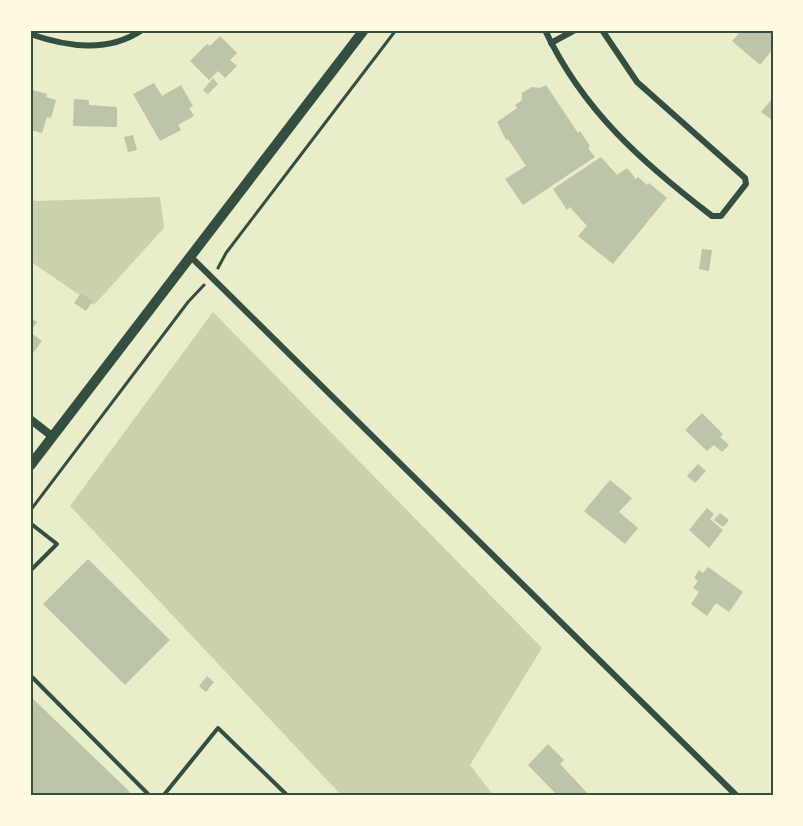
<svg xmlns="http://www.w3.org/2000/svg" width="803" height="826" font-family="Spectral,serif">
<rect width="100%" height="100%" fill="#e9edc9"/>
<!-- green -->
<g fill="#cad2ad">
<polygon points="160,197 164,228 94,305 30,261 30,199 36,201"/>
<polygon points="213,312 542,648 470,765 494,796 342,796 70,506"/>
</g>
<!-- building -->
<g fill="#bcc5a7">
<polygon points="742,30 773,30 773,49 760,65 732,41"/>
<polygon points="220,36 237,53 230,60 237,66 225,78 218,71 209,80 190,61 207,44 210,46"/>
<polygon points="213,78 218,84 208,94 203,90"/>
<polygon points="154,83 162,96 181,85 193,106 189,108 194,116 178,125 181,130 160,141 133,94"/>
<polygon points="546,85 578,133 580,131 590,146 588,148 595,157 523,205 505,179 526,166 508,139 506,140 497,122 517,108 515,105 522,100 522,93 532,87 540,88"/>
<polygon points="30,89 47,94 46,97 56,100 51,118 47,117 42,133 30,130"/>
<polygon points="773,98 773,116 771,119 761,112"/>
<polygon points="74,99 89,100 89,105 117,107 117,127 73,126"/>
<polygon points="133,135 137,150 128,152 124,137"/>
<polygon points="601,157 617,175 627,168 636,179 638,177 647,185 649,183 667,198 613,264 578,236 587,226 570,207 567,210 553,189"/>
<polygon points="702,249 712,250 709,271 699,269"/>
<polygon points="81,293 93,301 86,311 74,303"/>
<polygon points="30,317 37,322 30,332 42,341 30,357"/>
<polygon points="702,413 723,434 720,437 729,445 722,452 714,445 707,451 685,430"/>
<polygon points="698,464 706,471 695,483 687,476"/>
<polygon points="610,480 632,498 619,512 638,528 625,544 584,511"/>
<polygon points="707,508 714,514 710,519 723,530 709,548 689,530"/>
<polygon points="720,513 729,520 723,527 714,520"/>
<polygon points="88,559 170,640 125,685 43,604"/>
<polygon points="708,567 743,592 729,612 716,603 707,616 691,604 699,592 693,588 698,581 694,578 699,570 703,573"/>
<polygon points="207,676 214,682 206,692 199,686"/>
<polygon points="30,696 130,792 126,796 30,796"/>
<polygon points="548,744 564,760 560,764 590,796 558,796 528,765"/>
</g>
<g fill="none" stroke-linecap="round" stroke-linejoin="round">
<!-- path -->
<g stroke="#344e41" stroke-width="3">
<polyline points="218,268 226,253 396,30"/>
<polyline points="30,511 188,302 204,285"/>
</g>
<!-- service -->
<g stroke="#344e41" stroke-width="4">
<polyline points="30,523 57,544 30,571"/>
<polyline points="30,675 150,796"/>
<polyline points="163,796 218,728 288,796"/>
</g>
<!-- minor -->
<g stroke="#344e41" stroke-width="6">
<path d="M 545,30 C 583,111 643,163 712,216 L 721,216 L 746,184 L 745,178 L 637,82 L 602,30"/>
<path d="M 30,34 C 68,47 108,53 142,30"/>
<polyline points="551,43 575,30"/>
<polyline points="191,257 737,796"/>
</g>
<!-- tertiary -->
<polyline stroke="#344e41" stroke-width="8" points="30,419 53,437"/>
<!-- primary -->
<polyline stroke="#344e41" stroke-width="10" points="30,466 364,30"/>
</g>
<!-- border -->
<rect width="803" height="826" fill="none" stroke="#fefae0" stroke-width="63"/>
<rect x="32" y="32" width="740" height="762" fill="none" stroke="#344e41" stroke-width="2"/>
</svg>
